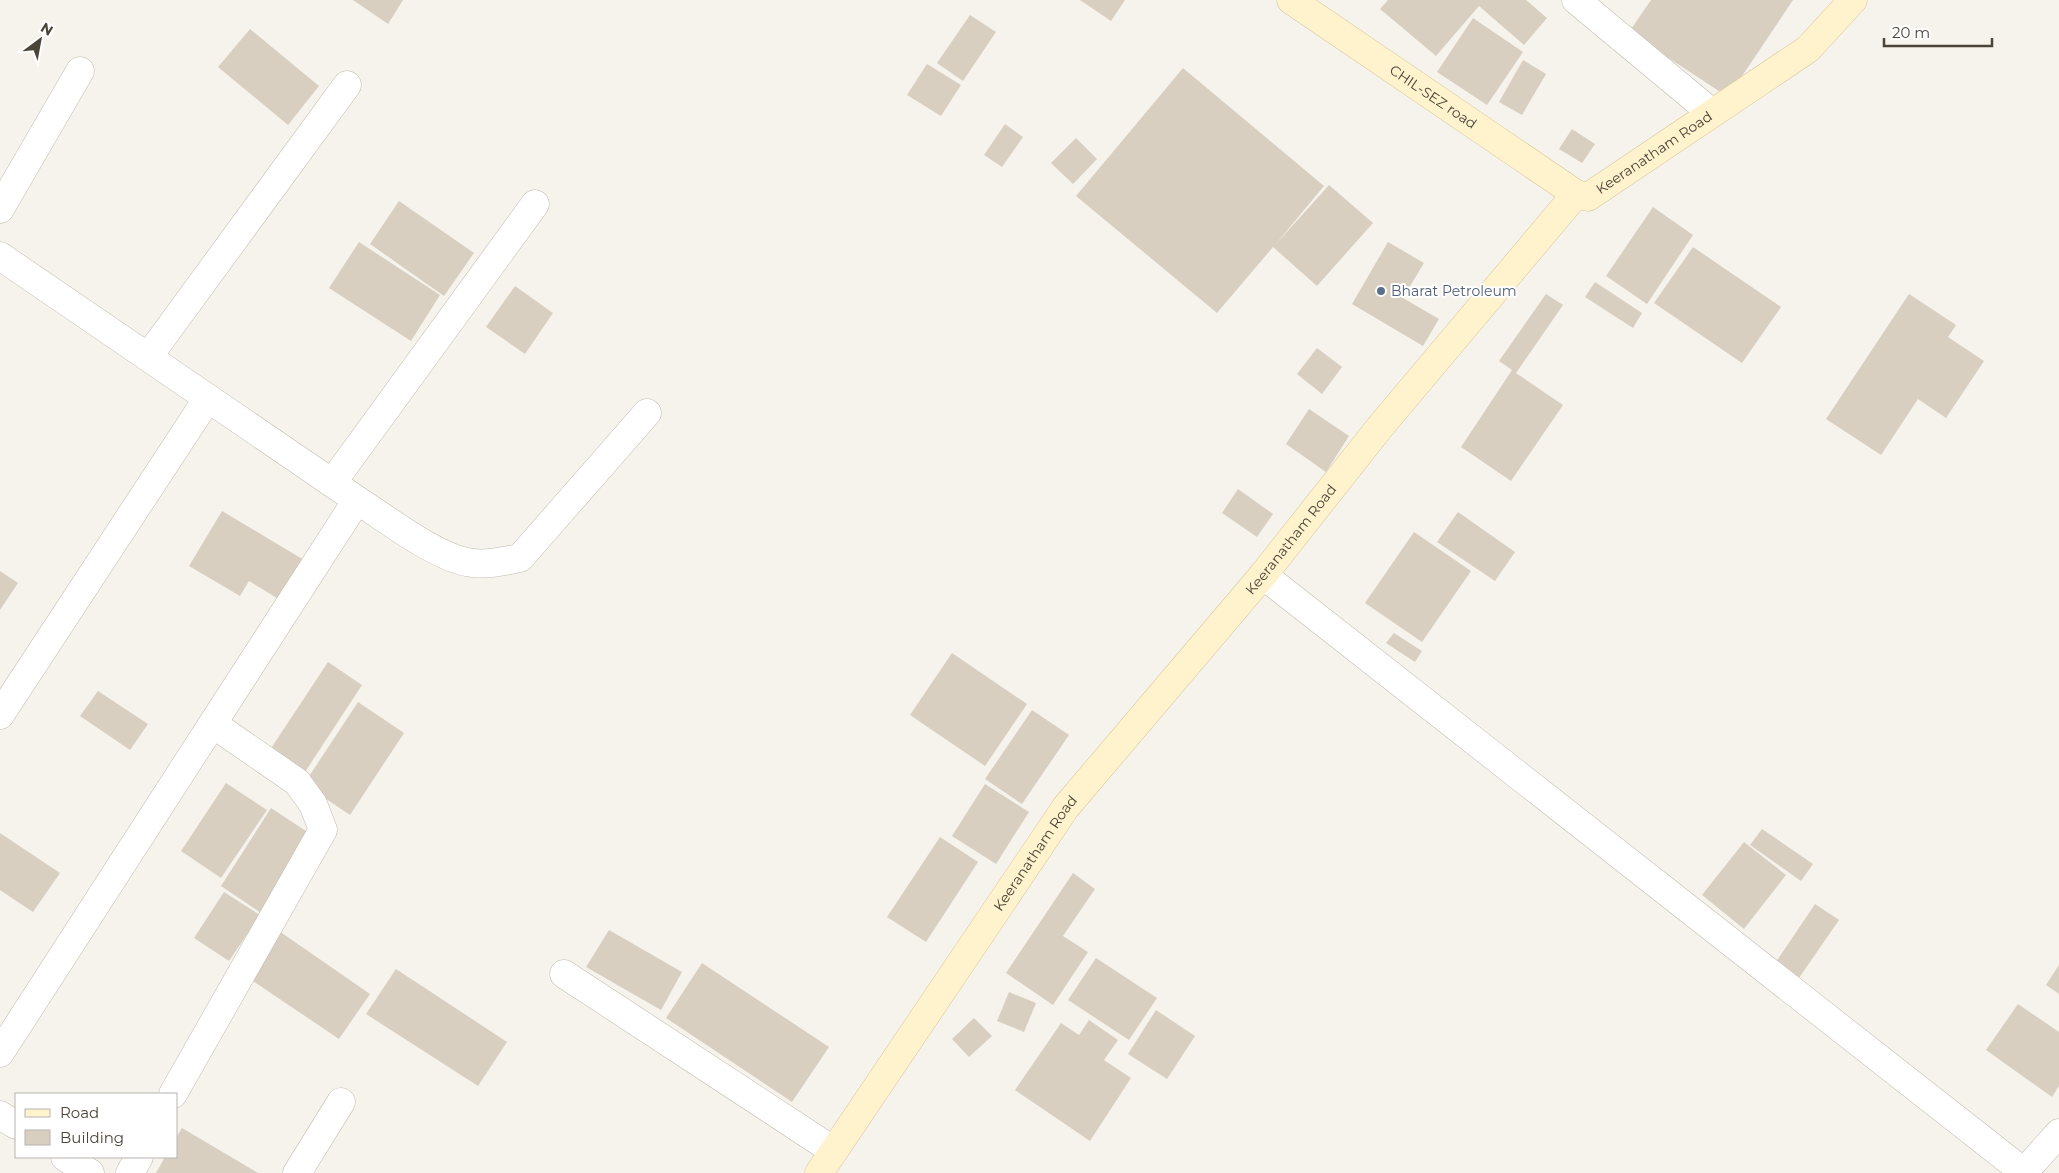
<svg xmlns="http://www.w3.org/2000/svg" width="2059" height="1173" font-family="Montserrat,sans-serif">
<rect width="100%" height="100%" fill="#f6f3ec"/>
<!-- building -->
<g fill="#d8cfc1">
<polygon points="353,0 403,0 388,24"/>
<polygon points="1080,0 1125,0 1111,21"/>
<polygon points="1388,0 1526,0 1547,18 1524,45 1479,6 1436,56 1380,9"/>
<polygon points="1651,0 1793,0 1728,97 1629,32"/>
<polygon points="970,15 996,32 963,81 937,63"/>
<polygon points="1473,18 1523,52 1487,105 1437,72"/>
<polygon points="250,29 319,86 288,125 218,67"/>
<polygon points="1523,60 1546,74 1522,115 1499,102"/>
<polygon points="927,64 961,85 941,116 907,95"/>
<polygon points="1183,68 1324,186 1275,245 1329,185 1373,223 1317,286 1273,247 1217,313 1076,196"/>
<polygon points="1005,124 1023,137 1002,167 984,155"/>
<polygon points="1572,129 1595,144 1582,163 1559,149"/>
<polygon points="1076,138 1097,159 1073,184 1051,163"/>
<polygon points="399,201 474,253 444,296 370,244"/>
<polygon points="1653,207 1693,235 1647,304 1606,276"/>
<polygon points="359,242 440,295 411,341 329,288"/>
<polygon points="1388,242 1424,263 1403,298 1439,319 1423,346 1352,304"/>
<polygon points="1693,247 1781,307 1742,363 1654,303"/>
<polygon points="1595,282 1642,313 1633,328 1585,297"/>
<polygon points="515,286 553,313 525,354 486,327"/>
<polygon points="1546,294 1563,305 1516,373 1563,405 1511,481 1461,447 1512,370 1499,361"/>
<polygon points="1909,294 1956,325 1948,337 1984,361 1946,418 1918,399 1881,455 1826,419"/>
<polygon points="1317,348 1342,367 1322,394 1297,374"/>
<polygon points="1309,409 1349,436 1326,472 1286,444"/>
<polygon points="1238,489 1273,514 1257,537 1222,513"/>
<polygon points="222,511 304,560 280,600 249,581 240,596 189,566"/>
<polygon points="1458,512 1515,552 1495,581 1437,542"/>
<polygon points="1414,532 1471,571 1422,642 1365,603"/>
<polygon points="0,571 18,583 0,610"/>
<polygon points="1394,633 1422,651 1415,662 1386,643"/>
<polygon points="952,653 1027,704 985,766 910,715"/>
<polygon points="328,662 362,685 301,778 266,756"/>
<polygon points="98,691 148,724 130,750 80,716"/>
<polygon points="358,702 404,733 350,815 304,784"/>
<polygon points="1032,710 1069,735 1022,804 985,779"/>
<polygon points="226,783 267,810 221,878 181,851"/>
<polygon points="985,784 1029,812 996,864 952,836"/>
<polygon points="271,808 315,837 264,915 221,886"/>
<polygon points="1762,829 1813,864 1801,881 1750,845"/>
<polygon points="0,833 60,873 33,912 0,890"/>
<polygon points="940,837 978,862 926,942 887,917"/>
<polygon points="1744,842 1786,875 1744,929 1702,895"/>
<polygon points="1073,873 1095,889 1063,936 1088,952 1053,1005 1006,973"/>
<polygon points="224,892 260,915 229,961 194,938"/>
<polygon points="1815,904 1839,920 1799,978 1776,962"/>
<polygon points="609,930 682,972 661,1010 586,967"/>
<polygon points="279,931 370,994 339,1039 247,977"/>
<polygon points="1096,958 1157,998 1129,1040 1068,1000"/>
<polygon points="702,963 829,1047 792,1102 666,1018"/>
<polygon points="2059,965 2059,994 2046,985"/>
<polygon points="396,969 507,1042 478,1086 366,1014"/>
<polygon points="1009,992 1036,1003 1024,1032 997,1021"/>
<polygon points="2018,1004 2059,1032 2059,1086 2052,1097 1986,1050"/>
<polygon points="1156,1010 1195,1036 1167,1079 1128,1054"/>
<polygon points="974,1018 992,1036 969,1057 952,1039"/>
<polygon points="1089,1020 1118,1040 1104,1060 1131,1078 1090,1141 1015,1090 1061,1023 1079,1035"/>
<polygon points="182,1128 258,1173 156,1173 165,1157 176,1157 176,1138"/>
</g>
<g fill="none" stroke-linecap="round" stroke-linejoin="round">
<defs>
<g id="street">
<polyline points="1576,0 1712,113"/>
<polyline points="0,209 80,71"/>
<polyline points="0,256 357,500 0,1053"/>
<polyline points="148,357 347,85"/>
<polyline points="332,483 535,204"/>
<path d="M 357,500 C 387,519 439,560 473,563 C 489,565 504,561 520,558 L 647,413"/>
<polyline points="1263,575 2025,1173"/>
<polyline points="0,715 208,398"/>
<polyline points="564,974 834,1151"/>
<polyline points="173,1094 323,830 313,804 297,782 213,724"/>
<polyline points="0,1115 16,1125"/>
<polyline points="65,1157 90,1173"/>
<polyline points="2024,1172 2059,1133"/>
<polyline points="130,1173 139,1157"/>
<polyline points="297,1173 341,1102"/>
</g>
<g id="secondary">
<path id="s1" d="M 1291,0 L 1576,194"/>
<path id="s2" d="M 819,1173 L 1066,807 L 1263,575 L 1380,427 L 1576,194 L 1588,197 L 1808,49 L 1853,0"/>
</g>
</defs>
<!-- street casing -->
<use href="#street" stroke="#c2bbae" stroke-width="29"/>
<!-- secondary casing -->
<use href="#secondary" stroke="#d6c79b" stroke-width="29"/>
<!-- street -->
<use href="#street" stroke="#fff" stroke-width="28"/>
<!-- secondary -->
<use href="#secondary" stroke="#fff3cd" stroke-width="28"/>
</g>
<!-- markers -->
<circle fill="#5c6f8a" stroke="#fff" stroke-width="2" cx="1381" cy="291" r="5"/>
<g text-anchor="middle" stroke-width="4" stroke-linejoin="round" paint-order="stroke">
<!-- street labels -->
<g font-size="14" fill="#4b4439" stroke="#fff">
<text dy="5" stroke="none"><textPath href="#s1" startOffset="172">CHIL-SEZ road</textPath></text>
<text dy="5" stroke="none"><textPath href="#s2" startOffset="1331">Keeranatham Road</textPath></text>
<text dy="5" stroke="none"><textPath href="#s2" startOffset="791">Keeranatham Road</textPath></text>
<text dy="5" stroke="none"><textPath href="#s2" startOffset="386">Keeranatham Road</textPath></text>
</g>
<!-- service labels -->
<g font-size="14" fill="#4e5e75" stroke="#fff" text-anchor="start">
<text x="1391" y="296">Bharat Petroleum</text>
</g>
</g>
<!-- legend -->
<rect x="15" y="1093" width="162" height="65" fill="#ffffff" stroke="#b7b4b0"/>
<rect x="25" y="1109" width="25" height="8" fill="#fff3cd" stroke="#b7b4b0"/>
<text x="60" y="1118" font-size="15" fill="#4b4439">Road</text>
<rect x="25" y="1130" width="25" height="15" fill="#d8cfc1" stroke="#b7b4b0"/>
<text x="60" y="1143" font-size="15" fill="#4b4439">Building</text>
<!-- north arrow -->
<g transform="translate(40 40) rotate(32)" stroke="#ffffff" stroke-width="4" paint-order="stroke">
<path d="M0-4L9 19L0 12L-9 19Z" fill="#4b4439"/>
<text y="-8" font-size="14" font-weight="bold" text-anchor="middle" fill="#4b4439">N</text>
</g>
<!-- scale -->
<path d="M1884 38v8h108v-8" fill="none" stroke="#4b4439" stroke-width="2.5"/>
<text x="1892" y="38" font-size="15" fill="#4b4439" stroke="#ffffff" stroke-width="4" paint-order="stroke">20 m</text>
</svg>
